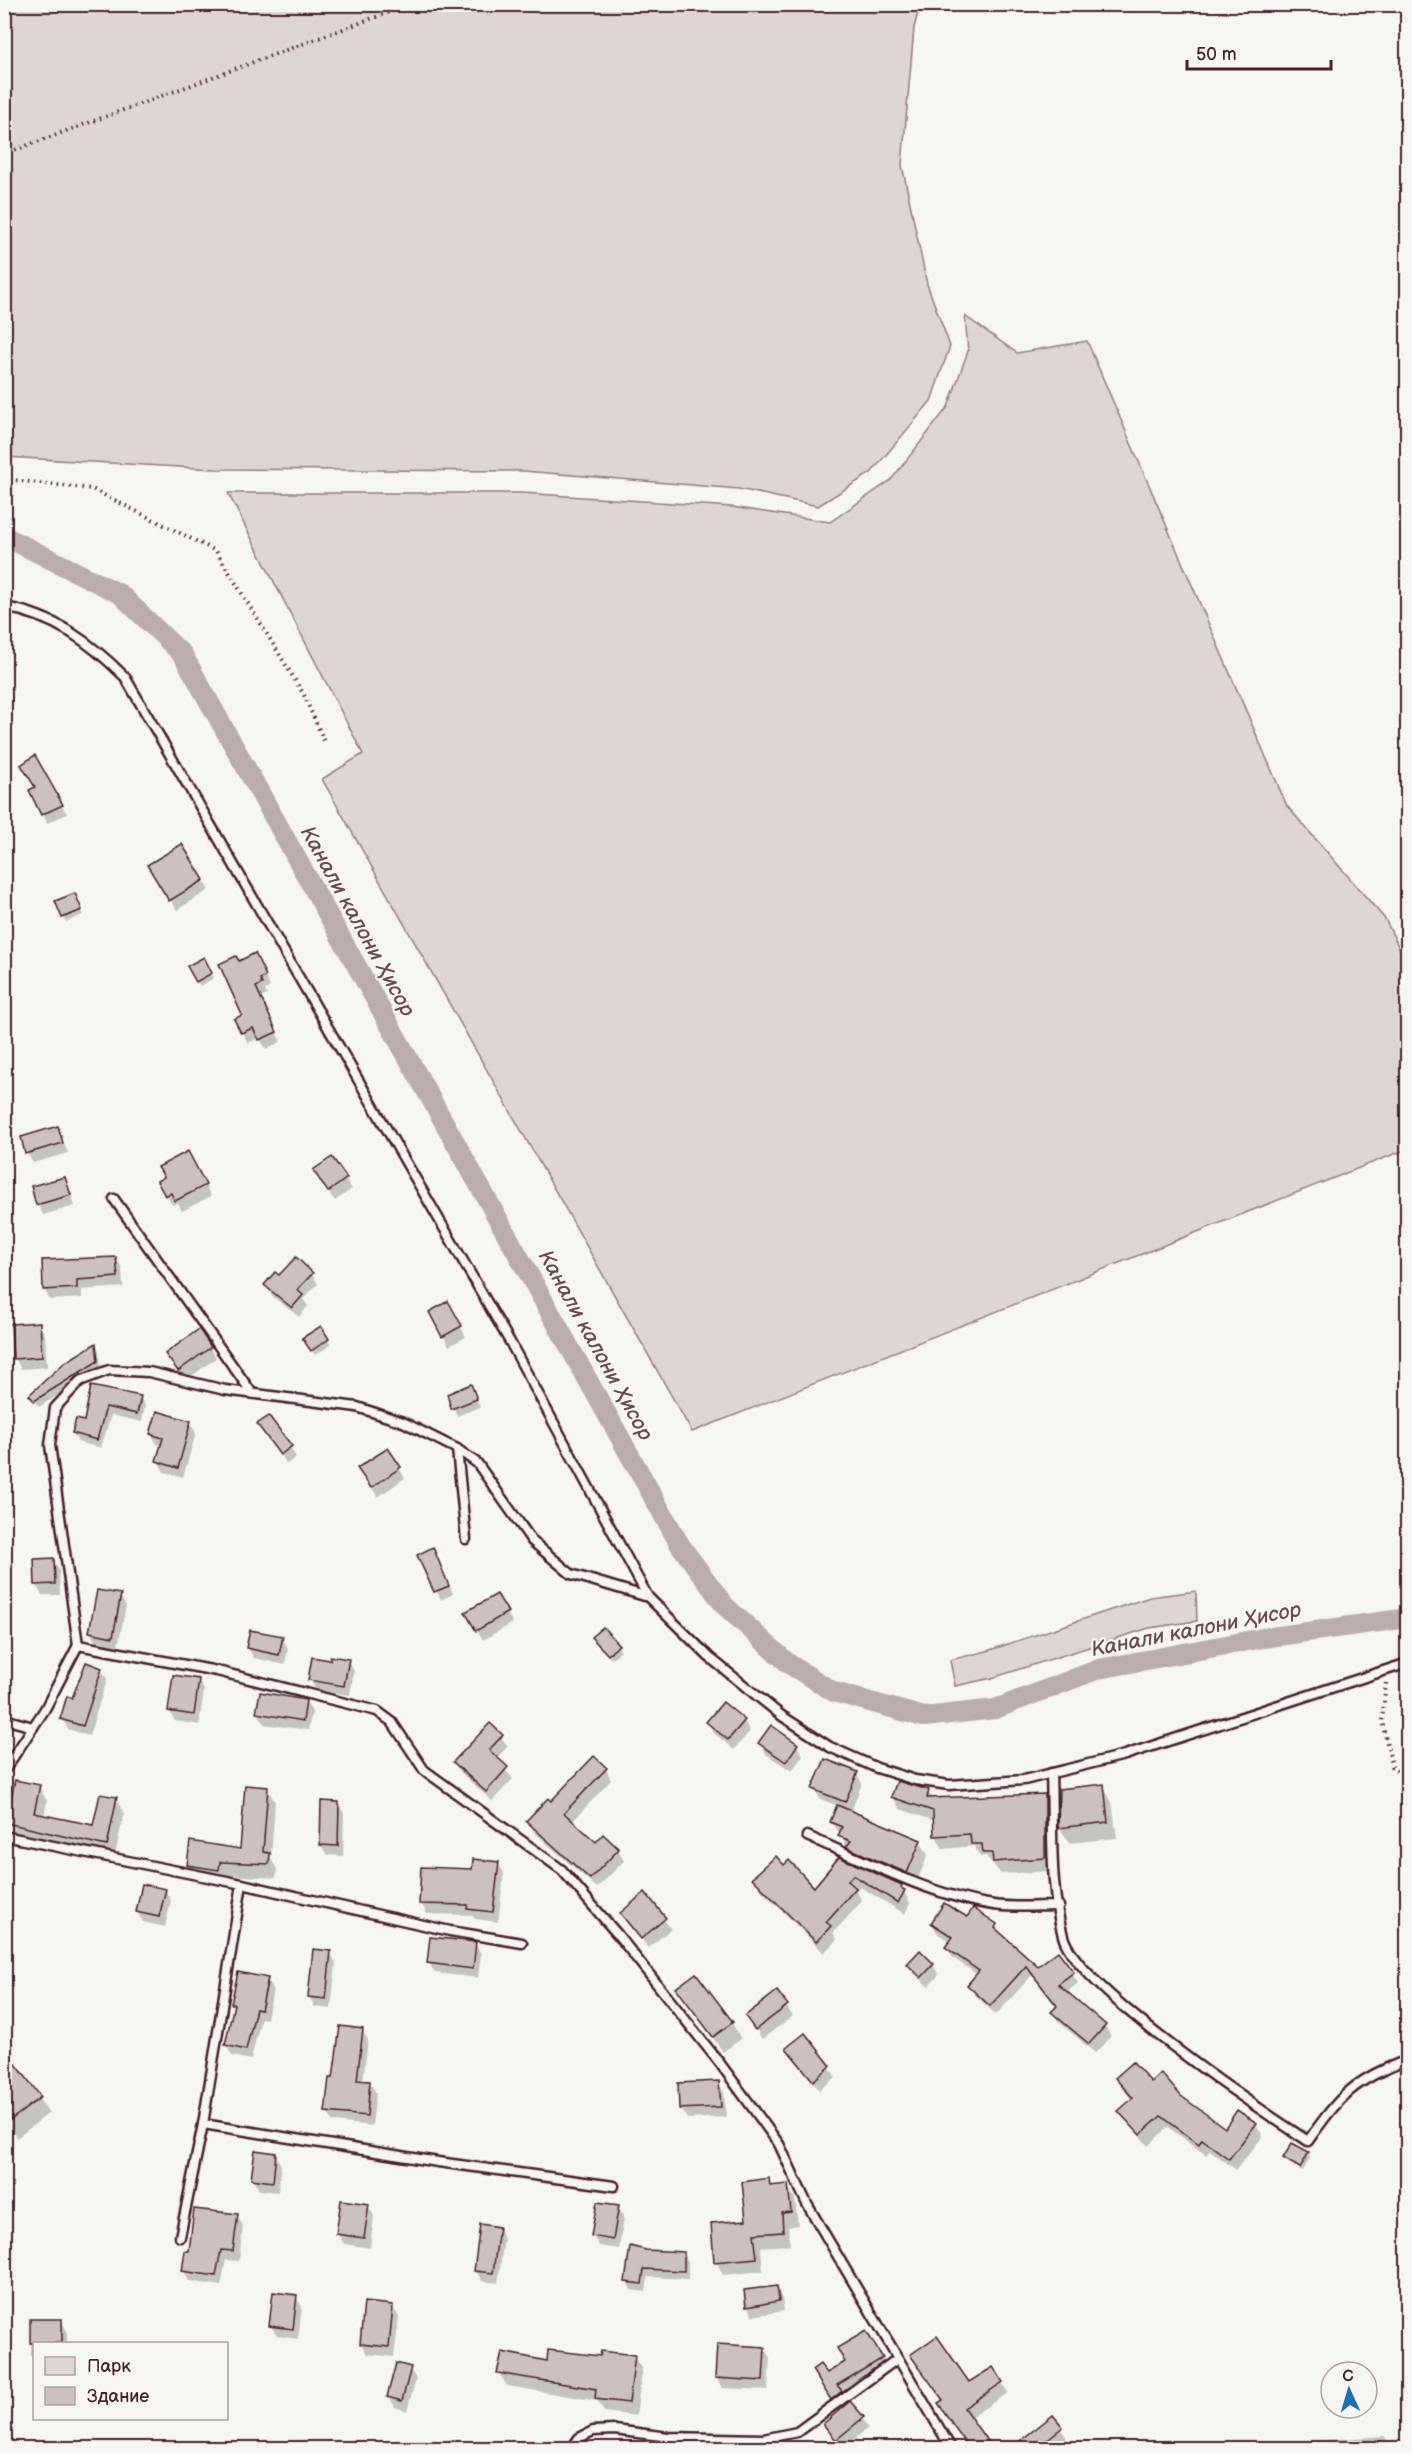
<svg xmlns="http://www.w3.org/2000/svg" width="1412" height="2453" font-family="'Balsamiq Sans',sans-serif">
<rect width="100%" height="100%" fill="#f6f6f2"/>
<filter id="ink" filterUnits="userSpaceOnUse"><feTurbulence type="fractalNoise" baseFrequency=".0167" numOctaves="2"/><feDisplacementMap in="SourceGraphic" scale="12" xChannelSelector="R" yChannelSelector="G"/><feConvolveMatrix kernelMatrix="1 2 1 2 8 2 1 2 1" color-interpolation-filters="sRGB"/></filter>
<g filter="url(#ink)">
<!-- green -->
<g fill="#ddd6d5" stroke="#947a80" stroke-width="1.5">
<polygon points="4,5 920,5 914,28 902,165 927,284 950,346 931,401 871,473 818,506 739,489 524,471 215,469 5,457"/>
<polygon points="965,316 1017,353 1087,341 1287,806 1385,919 1407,964 1407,1149 692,1432 322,779 363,754 228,493 522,493 732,507 830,522 891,480 948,407 968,351"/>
<polygon points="1196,1591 1197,1621 1149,1628 992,1678 955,1686 950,1660 987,1651 1150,1597"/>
</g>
<!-- shadow -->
<g fill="#0003">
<polygon points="34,758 67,814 47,823 31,791 37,788"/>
<polygon points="182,846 209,890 177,910 155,876"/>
<polygon points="77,899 83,915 66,922 63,917"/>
<polygon points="204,959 214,978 200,986 189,967"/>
<polygon points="239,962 260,965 270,987 265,990 267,995 260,998 281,1042 266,1049 259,1038 248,1043 236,1020 244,1016"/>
<polygon points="57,1128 68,1153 33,1163 27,1153"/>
<polygon points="187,1153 211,1196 182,1211 178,1203 172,1205 159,1182 166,1178"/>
<polygon points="331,1159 352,1189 335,1201 320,1181"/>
<polygon points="65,1179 75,1206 43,1215 38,1204"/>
<polygon points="116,1258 122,1268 123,1287 82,1290 82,1298 50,1300 44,1289"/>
<polygon points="312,1274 318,1284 303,1299 308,1306 299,1317 272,1296 266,1285 279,1277"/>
<polygon points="448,1303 466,1337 449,1346 431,1312"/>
<polygon points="39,1324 45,1334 47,1367 21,1369 15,1358"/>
<polygon points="320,1328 331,1345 315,1355 304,1338"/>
<polygon points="96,1345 99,1351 101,1369 39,1407 31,1395"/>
<polygon points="210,1348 216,1358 185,1381 173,1365"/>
<polygon points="470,1386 480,1407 457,1416 448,1395"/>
<polygon points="92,1387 140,1397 145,1406 142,1422 111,1415 101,1448 78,1442 73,1433 85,1423"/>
<polygon points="190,1422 196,1433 183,1477 164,1472 158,1461 162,1446 157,1444 151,1434"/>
<polygon points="259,1425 290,1447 296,1457 287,1464"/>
<polygon points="399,1468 405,1478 378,1497 365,1479"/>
<polygon points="433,1549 453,1594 441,1600 419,1556"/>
<polygon points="53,1560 59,1570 60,1595 42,1595 36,1585"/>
<polygon points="120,1596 126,1606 118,1646 96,1642 90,1632"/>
<polygon points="497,1596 513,1623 483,1640 467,1613"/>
<polygon points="603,1629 621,1651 611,1659 596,1642"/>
<polygon points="282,1638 288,1648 285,1665 254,1658 248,1648"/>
<polygon points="313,1659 348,1661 354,1671 350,1695 316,1690 310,1680"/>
<polygon points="101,1669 107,1679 89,1736 68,1729 62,1719 73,1699"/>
<polygon points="198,1680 204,1690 199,1725 175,1721 169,1711"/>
<polygon points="306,1701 312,1712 308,1730 264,1724 258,1713"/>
<polygon points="744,1721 750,1731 734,1750 714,1733 708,1722"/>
<polygon points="491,1725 508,1746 496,1759 513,1779 492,1801 460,1772 454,1762"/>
<polygon points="760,1743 797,1745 803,1755 792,1771 766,1754"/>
<polygon points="606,1769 611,1780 572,1822 596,1844 603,1836 618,1850 624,1861 597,1888 534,1832 528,1821"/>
<polygon points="856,1773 862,1783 851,1812 920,1841 928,1855 915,1886 856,1860 832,1822 838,1806 820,1799 814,1788"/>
<polygon points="1103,1786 1112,1802 1117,1838 1069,1843 1060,1828"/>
<polygon points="39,1787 47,1801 44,1816 94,1827 116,1799 124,1813 114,1859 16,1836 8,1823"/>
<polygon points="267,1788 275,1802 271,1859 277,1869 276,1878 228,1875 227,1884 197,1879 188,1865 242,1851"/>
<polygon points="928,1792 933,1800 1044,1795 1052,1808 1052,1871 1001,1874 986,1856 980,1857 974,1846 943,1849 936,1836 935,1821 900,1809 893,1797"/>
<polygon points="338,1803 344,1814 343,1856 327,1855 321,1845"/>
<polygon points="839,1859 901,1886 910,1903 905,1914 860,1887 856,1891 862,1901 833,1933 837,1939 824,1953 761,1890 754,1878 783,1867 814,1889"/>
<polygon points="498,1863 504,1873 498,1922 475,1919 472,1915 427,1914 421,1903 473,1871"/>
<polygon points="165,1890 171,1901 165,1927 143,1922 137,1912"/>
<polygon points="645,1894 671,1929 648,1948 622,1913"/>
<polygon points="967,1919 996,1926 1002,1936 1038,1968 1072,1973 1078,1983 1066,1993 1105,2026 1111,2036 1095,2053 1059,2022 1053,2012 1057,2008 1032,1975 996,2015 975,1995 969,1985 978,1975 953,1958 947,1947 951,1941 938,1934 932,1923"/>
<polygon points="475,1943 481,1954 478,1978 435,1973 429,1963"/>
<polygon points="330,1952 336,1963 331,2009 315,2007 309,1997"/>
<polygon points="908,1964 933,1965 939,1975 928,1987"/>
<polygon points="267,1980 273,1990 267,2019 261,2018 251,2060 232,2056 226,2045 235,2007 233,2004"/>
<polygon points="678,1988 732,2023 741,2039 723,2052"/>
<polygon points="777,1993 793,2016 762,2039 747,2016"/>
<polygon points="362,2030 368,2040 363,2082 370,2083 376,2093 372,2126 333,2122 327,2112 335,2080"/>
<polygon points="805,2035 836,2077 819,2090 788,2049"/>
<polygon points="15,2066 49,2113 17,2138 4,2121"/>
<polygon points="1117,2079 1151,2084 1180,2097 1226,2131 1256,2124 1263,2136 1236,2170 1210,2150 1206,2155 1168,2127 1148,2146 1120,2111 1132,2101"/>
<polygon points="718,2082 724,2093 726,2117 687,2119 681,2109"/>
<polygon points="275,2154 281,2165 278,2192 259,2190 253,2179"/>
<polygon points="1308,2154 1310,2158 1303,2171 1288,2163 1285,2158"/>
<polygon points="768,2180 772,2187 787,2185 795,2199 798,2225 788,2227 790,2245 761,2247 763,2271 723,2275 716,2261 748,2221"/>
<polygon points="368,2206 374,2216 370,2248 344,2244 338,2234"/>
<polygon points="618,2207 624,2217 619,2249 599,2246 593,2236"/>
<polygon points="237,2216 243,2226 239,2261 226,2260 221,2286 189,2281 183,2270 190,2253"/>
<polygon points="498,2228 504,2239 498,2283 482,2281 476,2271"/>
<polygon points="646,2252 684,2253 688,2262 688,2279 648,2277 646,2292 631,2290 627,2282"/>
<polygon points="776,2288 782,2298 784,2311 753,2316 747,2306"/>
<polygon points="296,2297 302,2307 298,2339 277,2336 271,2326"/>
<polygon points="393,2307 399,2317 394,2357 367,2354 361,2343"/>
<polygon points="61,2320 67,2331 67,2344 34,2344 34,2362 31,2356 31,2321"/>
<polygon points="866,2333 887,2369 843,2396 847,2402 838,2409 814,2370 827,2375 847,2363"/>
<polygon points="764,2348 770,2358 768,2390 722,2388 716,2377"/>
<polygon points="634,2357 642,2370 636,2416 604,2412 598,2401 507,2386 499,2373 548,2363"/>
<polygon points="918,2365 969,2384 993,2369 1008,2393 969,2418 990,2448 970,2448 946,2414 944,2401"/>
<polygon points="410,2369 416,2379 407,2411 395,2407 389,2397"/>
<polygon points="1053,2417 1067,2438 1054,2448 1013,2448"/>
<polygon points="862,2418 868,2428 844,2448 825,2425"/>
<polygon points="1385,2436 1391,2448 1327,2448 1326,2440"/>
</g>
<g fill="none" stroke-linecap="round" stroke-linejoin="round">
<!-- canal -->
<polyline stroke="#bbadae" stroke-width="20" points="4,536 120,594 183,655 680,1545 725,1606 789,1664 834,1692 924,1717 995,1709 1099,1669 1263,1638 1408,1618"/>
</g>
<!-- building -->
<g fill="#ccc1c0" stroke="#4a1f2b" stroke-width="1.5">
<polygon points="35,755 63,805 41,815 29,790 35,787 21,765"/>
<polygon points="182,844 204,880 169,901 147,865"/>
<polygon points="75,893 82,910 62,918 55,901"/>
<polygon points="255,953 266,976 260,979 262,984 256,987 277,1032 259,1040 253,1028 241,1033 234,1019 242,1015 219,964 236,956 239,961"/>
<polygon points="204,957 212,973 196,982 187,966"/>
<polygon points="58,1126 63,1143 25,1154 21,1137"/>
<polygon points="188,1151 206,1185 175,1201 171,1193 165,1196 157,1181 164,1177 158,1167"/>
<polygon points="332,1157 347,1178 328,1192 313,1170"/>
<polygon points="65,1177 71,1195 36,1205 31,1186"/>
<polygon points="116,1257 118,1277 77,1280 77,1288 43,1290 42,1260"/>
<polygon points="296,1257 313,1273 297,1290 303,1295 292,1308 264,1285 275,1272 279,1275"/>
<polygon points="448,1301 462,1326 442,1337 429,1312"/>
<polygon points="40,1322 42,1357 13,1359 11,1324"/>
<polygon points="321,1326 329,1339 311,1351 302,1338"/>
<polygon points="199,1329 211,1347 178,1371 165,1354"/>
<polygon points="96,1343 98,1361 34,1401 29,1395 64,1363"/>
<polygon points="471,1384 477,1399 451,1409 447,1394"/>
<polygon points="91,1386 141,1396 137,1414 106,1407 97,1440 72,1433 76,1419 84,1421"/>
<polygon points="157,1411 191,1421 178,1468 156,1461 163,1438 150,1434"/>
<polygon points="269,1416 292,1446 280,1455 257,1424"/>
<polygon points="388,1448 401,1467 371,1488 357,1468"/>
<polygon points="433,1547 449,1586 434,1592 417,1555"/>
<polygon points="54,1558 55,1584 35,1585 34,1559"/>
<polygon points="97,1590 121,1594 113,1637 89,1632"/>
<polygon points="497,1594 508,1612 476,1631 465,1612"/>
<polygon points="603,1627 619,1645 608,1655 591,1637"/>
<polygon points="250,1630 283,1636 279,1655 246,1648"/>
<polygon points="330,1656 349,1659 344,1686 308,1680 312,1657 330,1660"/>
<polygon points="86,1662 102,1668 83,1726 60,1719 67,1696 72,1698"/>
<polygon points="173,1675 199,1679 194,1715 168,1711"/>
<polygon points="260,1692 306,1700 303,1721 256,1713"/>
<polygon points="723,1702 745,1720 728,1740 706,1722"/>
<polygon points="490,1723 503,1735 489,1750 508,1767 486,1792 453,1762"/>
<polygon points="771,1725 798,1744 786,1762 758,1743"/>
<polygon points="594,1756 607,1768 564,1813 596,1842 603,1834 619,1849 590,1879 526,1821 548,1798 551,1801"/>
<polygon points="825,1759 858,1772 845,1802 812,1789"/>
<polygon points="15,1780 40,1785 34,1813 93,1825 100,1794 117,1797 107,1846 6,1823"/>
<polygon points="897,1781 929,1790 927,1798 1045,1794 1045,1858 993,1862 992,1853 983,1853 982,1844 971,1844 970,1834 934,1836 933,1811 891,1797"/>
<polygon points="1104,1784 1108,1822 1058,1828 1059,1789"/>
<polygon points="245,1785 268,1787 263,1852 270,1853 269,1864 220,1862 219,1870 187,1865 190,1841 240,1849"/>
<polygon points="321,1801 339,1802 338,1846 320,1845"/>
<polygon points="837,1805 921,1840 907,1873 846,1847 851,1841 838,1836 842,1827 830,1822"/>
<polygon points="776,1856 784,1865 789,1860 814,1887 839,1857 902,1885 901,1888 905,1890 898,1903 853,1875 848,1881 856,1888 826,1922 831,1926 816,1942 752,1878"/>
<polygon points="473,1859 499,1862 493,1912 467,1909 468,1905 419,1904 421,1867 472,1869"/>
<polygon points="142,1884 166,1889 159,1917 136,1912"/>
<polygon points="645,1892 666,1918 641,1939 620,1913"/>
<polygon points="944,1903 967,1917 973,1908 997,1924 995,1928 1038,1966 1058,1951 1074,1972 1058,1984 1106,2025 1089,2044 1051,2012 1057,2006 1026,1966 990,2006 967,1985 979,1971 945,1947 953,1937 931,1923"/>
<polygon points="430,1937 476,1942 473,1969 427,1963"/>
<polygon points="313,1949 331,1951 326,1999 308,1997"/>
<polygon points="920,1950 934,1964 921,1978 907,1964"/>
<polygon points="238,1972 268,1978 261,2010 256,2009 246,2050 225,2045 234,2004 231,2004"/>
<polygon points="696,1973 733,2022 713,2037 676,1988"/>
<polygon points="777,1991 788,2005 755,2030 745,2016"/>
<polygon points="340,2026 363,2029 357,2080 370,2081 367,2116 325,2112 329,2078 333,2078"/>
<polygon points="805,2033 831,2066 813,2081 786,2048"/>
<polygon points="1133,2062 1151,2082 1161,2073 1181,2096 1225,2128 1237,2110 1257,2123 1229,2159 1202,2139 1199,2144 1161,2116 1140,2135 1118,2111 1133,2098 1115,2078"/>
<polygon points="16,2064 41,2097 4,2125 4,2072"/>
<polygon points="719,2081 721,2107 679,2109 678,2083"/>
<polygon points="1292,2143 1309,2152 1300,2168 1283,2158"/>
<polygon points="255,2150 276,2153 273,2182 251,2179"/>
<polygon points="769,2178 770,2186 788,2184 791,2212 782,2213 783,2232 754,2234 757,2258 714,2262 711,2223 746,2220 742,2182"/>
<polygon points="341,2200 369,2204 364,2238 336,2234"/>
<polygon points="597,2202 619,2205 613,2240 591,2236"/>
<polygon points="194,2209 238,2214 233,2251 221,2250 216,2276 182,2271 185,2251 189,2251"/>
<polygon points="480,2224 499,2227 493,2273 474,2271"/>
<polygon points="630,2246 646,2250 684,2252 684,2271 644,2269 642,2284 625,2282"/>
<polygon points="777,2286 779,2301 746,2307 744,2290"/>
<polygon points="273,2292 297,2295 293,2329 269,2326"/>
<polygon points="364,2302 393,2305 389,2347 360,2344"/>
<rect x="30" y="2319" width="32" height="24"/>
<polygon points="866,2331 883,2358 837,2385 842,2391 831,2400 812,2370 820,2364 827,2373 845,2362 837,2348"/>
<polygon points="937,2336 969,2382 993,2367 1003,2382 964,2408 992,2448 969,2448 938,2403 943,2400 910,2355"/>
<polygon points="717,2344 765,2347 763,2381 715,2378"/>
<polygon points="548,2350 600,2356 601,2351 635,2355 629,2403 595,2399 596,2389 497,2373 502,2352 547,2361"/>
<polygon points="396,2363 411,2367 402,2401 387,2397"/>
<polygon points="850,2401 864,2417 836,2440 823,2424"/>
<polygon points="1053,2415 1063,2427 1036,2448 1011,2448"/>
</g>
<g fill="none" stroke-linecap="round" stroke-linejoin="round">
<defs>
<g id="lane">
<path d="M 4,607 C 54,615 91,643 125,677 L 510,1342 L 648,1597 L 709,1657 L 782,1716 L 830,1747 L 877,1768 L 915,1780 L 949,1785 L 1024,1780 L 1125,1755 L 1408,1663"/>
<polyline points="114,1199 252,1393"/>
<polyline points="457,1449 466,1539"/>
<polyline points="78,1645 50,1445 55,1408 80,1381 109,1370 149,1372 225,1390 357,1407 403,1422 457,1449 477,1463 532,1541 571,1574 648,1597"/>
<polyline points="4,1719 33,1727"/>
<polyline points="4,1771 45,1709 78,1645 217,1671 377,1711 392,1722 424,1770 562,1870 618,1935 719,2062 779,2144 807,2204 951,2448"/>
<path d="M 1051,1773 C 1053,1826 1049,1885 1063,1936 C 1076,1987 1259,2109 1308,2141 C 1340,2096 1354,2079 1408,2060"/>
<polyline points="4,1836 242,1884 450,1931 522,1943"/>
<path d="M 807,1836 C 862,1860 935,1897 994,1905 C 1015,1908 1037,1906 1059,1906"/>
<polyline points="242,1884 203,2124 438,2162 614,2186"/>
<polyline points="180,2237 203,2124"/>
<polyline points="4,2256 4,2320"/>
<polyline points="572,2448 579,2438 593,2431 615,2430 668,2437 763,2439 797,2432 897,2359"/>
</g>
</defs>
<!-- lane casing -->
<use href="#lane" stroke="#4a1f2b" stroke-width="13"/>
<!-- path -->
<g stroke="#4a1f2b" stroke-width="4" stroke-dasharray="1.5 4.5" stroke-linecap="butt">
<polyline points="4,154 411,4"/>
<polyline points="4,479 92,489 216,551 303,693 325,743"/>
<polyline points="1386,1683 1382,1721 1392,1767 1408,1780"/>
</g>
<!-- lane -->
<use href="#lane" stroke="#f6f6f2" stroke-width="8"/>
</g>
</g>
<g text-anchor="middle" stroke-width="4.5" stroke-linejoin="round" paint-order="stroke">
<!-- water labels -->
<g font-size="21" font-style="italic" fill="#6c4a52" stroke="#f6f6f2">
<text transform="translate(358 921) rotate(61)" y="7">Канали калони Ҳисор</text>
<text transform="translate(596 1345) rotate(61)" y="7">Канали калони Ҳисор</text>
<text transform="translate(1196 1629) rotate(-11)" y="7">Канали калони Ҳисор</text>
</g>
</g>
<!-- margin -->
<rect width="1412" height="2453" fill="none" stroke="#f6f6f2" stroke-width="24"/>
<rect x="12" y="12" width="1388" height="2429" fill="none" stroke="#4a1f2b" stroke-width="2" filter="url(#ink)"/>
<!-- legend -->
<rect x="33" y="2342" width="195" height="78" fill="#f6f6f2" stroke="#b1a0a2" stroke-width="1.5"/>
<rect x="45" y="2357" width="30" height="18" fill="#ddd6d5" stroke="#b1a0a2" stroke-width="1.5"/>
<text x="87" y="2372" font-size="18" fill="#4a1f2b">Парк</text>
<rect x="45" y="2387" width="30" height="18" fill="#ccc1c0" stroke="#b1a0a2" stroke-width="1.5"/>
<text x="87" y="2402" font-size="18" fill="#4a1f2b">Здание</text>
<!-- north arrow -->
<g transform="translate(1349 2390) rotate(356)"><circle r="28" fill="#f6f6f2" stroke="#b1a0a2" stroke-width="1.5"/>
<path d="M0-4.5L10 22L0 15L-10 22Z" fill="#1f6fb2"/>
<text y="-9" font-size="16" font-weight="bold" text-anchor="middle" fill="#4a1f2b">С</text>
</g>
<!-- scale -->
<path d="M1187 60v9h144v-9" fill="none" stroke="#4a1f2b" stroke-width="3"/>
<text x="1196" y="60" font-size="18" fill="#4a1f2b" stroke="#f6f6f2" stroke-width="4.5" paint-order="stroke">50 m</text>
</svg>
